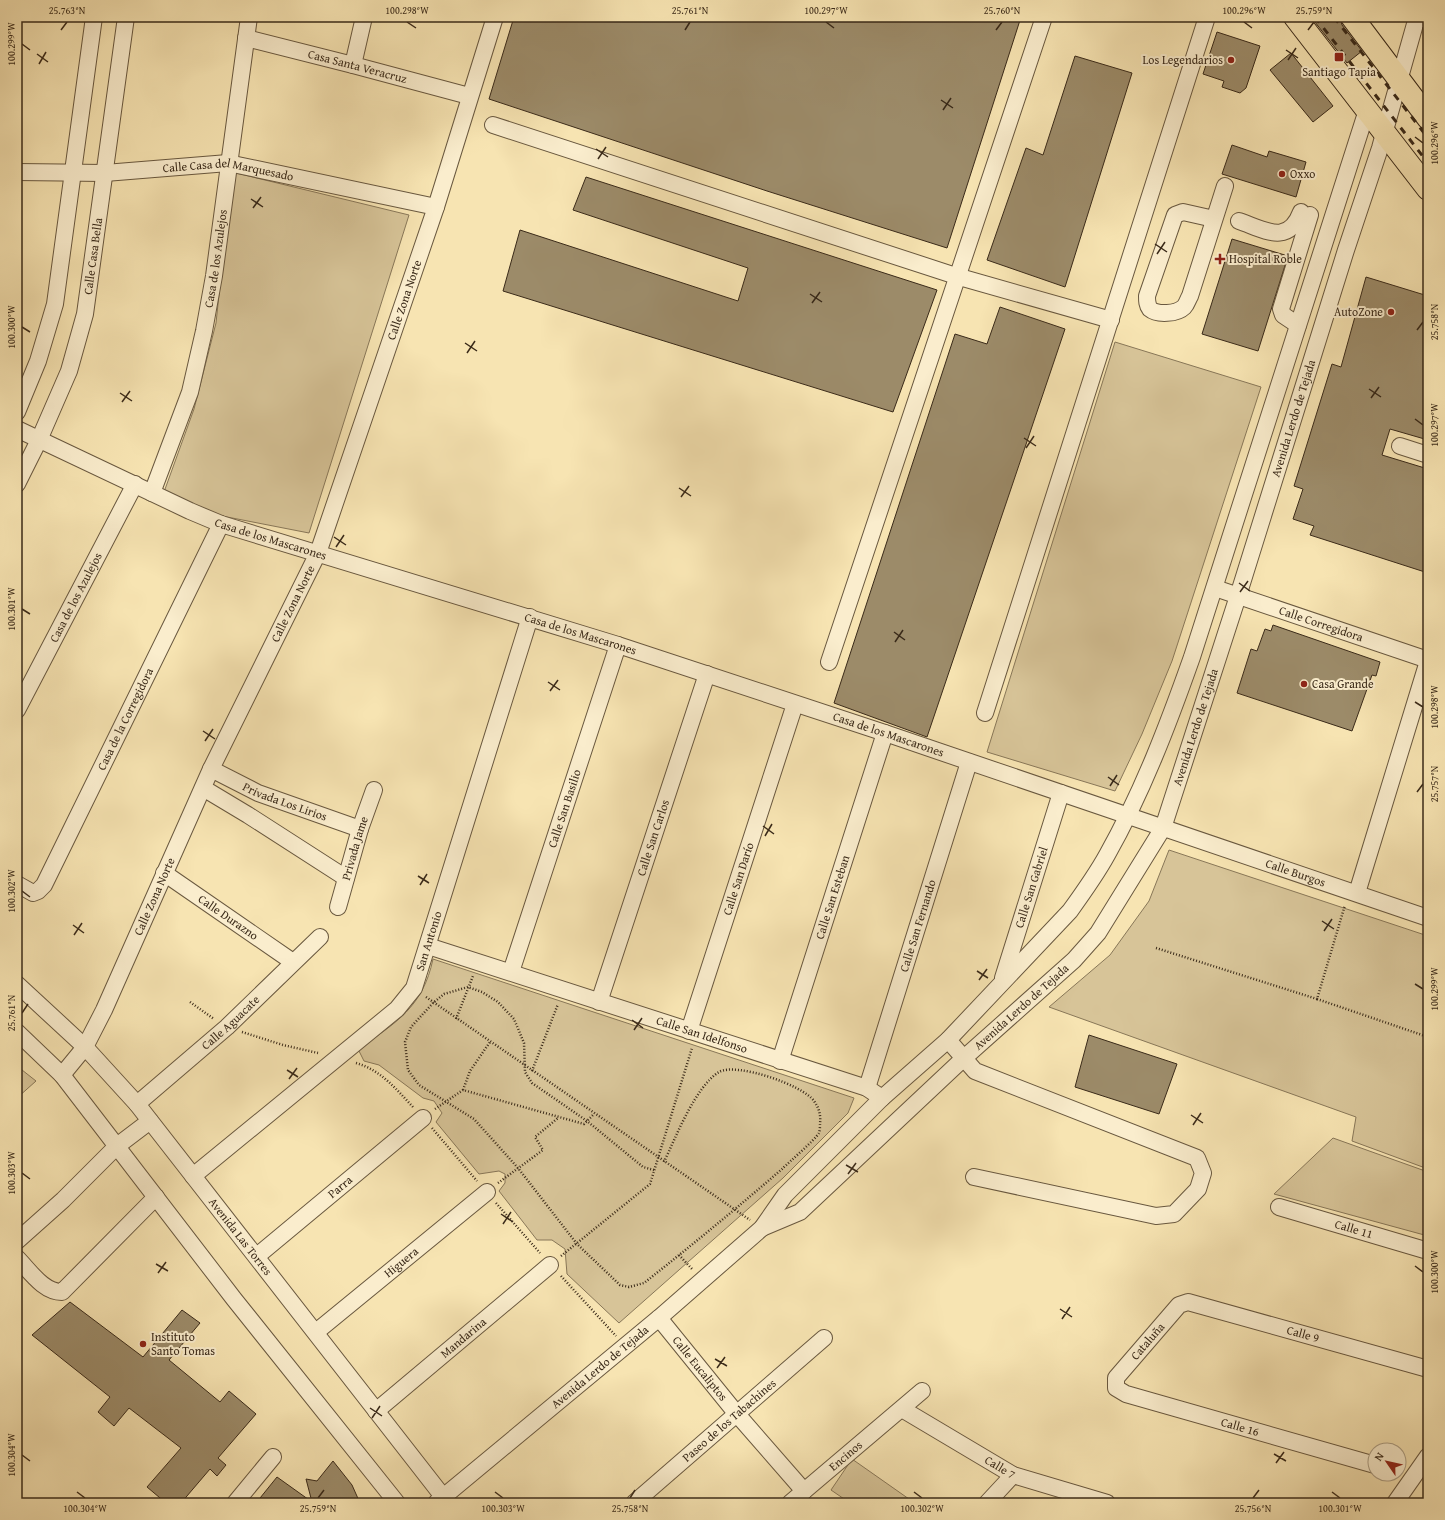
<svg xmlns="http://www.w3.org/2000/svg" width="1445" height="1520" font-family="'Gentium Book Plus',serif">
<rect width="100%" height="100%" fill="#f7e4b2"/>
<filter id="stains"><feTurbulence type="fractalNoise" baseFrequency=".005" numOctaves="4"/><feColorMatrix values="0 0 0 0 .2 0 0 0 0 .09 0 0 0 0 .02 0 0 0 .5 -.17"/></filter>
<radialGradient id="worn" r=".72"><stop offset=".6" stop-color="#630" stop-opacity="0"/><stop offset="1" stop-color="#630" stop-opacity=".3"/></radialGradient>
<!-- green -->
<g fill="#d7c498" stroke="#887758">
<polygon points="232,172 409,215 309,533 222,516 164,492 194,409 216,323"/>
<polygon points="1115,342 1261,387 1172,661 1142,734 1115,791 987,752"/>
<polygon points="1169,850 1428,936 1428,1169 1352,1141 1356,1117 1049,1007 1110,955 1149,901"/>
<path d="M 433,959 L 854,1098 L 848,1113 L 783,1178 L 619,1323 L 567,1274 L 565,1249 L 552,1240 L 537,1240 L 499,1191 L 505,1183 L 505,1174 L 499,1171 L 479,1174 L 436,1122 L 442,1113 L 434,1101 L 423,1098 L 379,1065 L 364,1061 L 358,1049 C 396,1023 423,1007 433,959 Z"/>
<polygon points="17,1066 36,1081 17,1098"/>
<polygon points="1333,1138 1428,1172 1428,1236 1274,1194"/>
<polygon points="852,1459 909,1499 906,1503 850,1503 831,1490"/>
</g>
<!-- building -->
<g fill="#9c8b69" stroke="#3a2a19">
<polygon points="514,17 1021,17 947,248 767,191 489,99"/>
<polygon points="1311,17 1340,17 1342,25 1362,51 1347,63"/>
<polygon points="1217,32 1260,46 1246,88 1240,93 1222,87 1224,81 1203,74"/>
<polygon points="1291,53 1333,106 1313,122 1270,70"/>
<polygon points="1075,56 1132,73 1065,287 987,260 1026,148 1043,155"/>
<polygon points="1232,145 1267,157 1269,151 1306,162 1296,197 1222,174"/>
<polygon points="586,177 937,290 893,412 503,291 520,230 738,301 748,268 573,210"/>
<polygon points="1232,239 1288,256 1258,351 1202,334"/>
<polygon points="1366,277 1428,296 1428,440 1390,429 1382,455 1428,469 1428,573 1310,535 1314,526 1293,519 1303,489 1294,486 1332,364 1341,367"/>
<polygon points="1000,307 1065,329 927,737 834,703 955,334 987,344"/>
<polygon points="1273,625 1380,662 1376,676 1372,675 1352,731 1237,693 1251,649 1257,651 1265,629 1271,631"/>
<polygon points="1089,1035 1177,1064 1159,1114 1075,1087"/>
<polygon points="70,1302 143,1357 182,1310 200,1323 169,1360 220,1402 229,1391 256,1414 218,1458 226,1465 217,1476 210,1469 181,1503 166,1503 147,1487 181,1448 129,1408 114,1426 98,1412 110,1397 32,1335"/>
<polygon points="333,1461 352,1485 360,1503 256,1503 277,1477 312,1502 306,1479 317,1481"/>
</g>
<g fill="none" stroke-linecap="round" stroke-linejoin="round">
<defs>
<g id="minor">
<path id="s1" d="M 246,38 L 353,65 L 469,96"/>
<polyline points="353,65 364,17"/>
<polyline points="493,125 956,276 1111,320"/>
<path id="s2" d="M 17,172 L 105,173 L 228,163 L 436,207"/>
<path d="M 1214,219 L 1183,212 L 1175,215 L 1147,296 C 1147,301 1147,305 1150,309 C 1157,315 1177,314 1184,307 C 1187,304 1188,299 1190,296 L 1225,186"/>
<path d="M 1239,221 C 1265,230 1288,246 1301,212"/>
<polyline points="1298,325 1283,315 1281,309 1310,215"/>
<polyline points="17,412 38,361 55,304 94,17"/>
<path id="s3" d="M 17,429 L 190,511 L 221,524 L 618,645 L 885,733 L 1428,918"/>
<polyline points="1400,446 1428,455"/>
<path id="s4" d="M 17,484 L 39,440 L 69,371 L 85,314 L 126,17"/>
<path id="s5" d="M 152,493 L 190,392 L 204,331 L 214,276 L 249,17"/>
<path id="s6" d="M 1215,588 L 1428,660"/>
<polyline points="829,662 1044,17"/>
<path id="s7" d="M 17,710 L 135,484"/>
<polyline points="985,713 1207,17"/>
<path id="s8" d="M 211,769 L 258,793 L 360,829"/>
<polyline points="203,788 248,815 346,878"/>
<path id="s9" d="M 164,873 L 293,962"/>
<path id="s10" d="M 17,884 L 33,893 L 38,891 L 44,885 L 221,524"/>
<polyline points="1357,893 1428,661"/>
<path id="s11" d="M 338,907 L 360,829 L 374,790"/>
<path id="s12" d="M 428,946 L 867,1088 L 882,1098"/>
<path id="s13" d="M 511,972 L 618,645"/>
<path id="s14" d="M 1003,978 L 1061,793"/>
<path id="s15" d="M 17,984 L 85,1047 L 137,1104 L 448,1503"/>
<path id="s16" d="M 599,1002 L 707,674"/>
<path id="s17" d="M 689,1031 L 795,704"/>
<polyline points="17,1032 62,1075 234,1299 397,1503"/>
<polyline points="948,1040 975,1071 1197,1158 1203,1173 1198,1189 1174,1214 1156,1216 974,1177"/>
<path id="s18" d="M 780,1061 L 885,733"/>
<path id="s19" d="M 62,1075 L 85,1047 L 104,1010 L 211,769 L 318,553 L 436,207 L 495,17"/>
<path id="s20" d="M 867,1088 L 969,762"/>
<path id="s21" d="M 137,1104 L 227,1027 L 320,937"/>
<path id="s22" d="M 193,1176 L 397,1009 L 414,988 L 530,617"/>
<path id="s23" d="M 1279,1207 L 1428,1251"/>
<path id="s24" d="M 762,1228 L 800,1212 L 964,1058 L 1074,960 L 1098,933 L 1163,828 L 1238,596 L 1346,250 L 1380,148 L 1417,17 L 1428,20"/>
<polyline points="17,1241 63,1200 117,1146 150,1121"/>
<path id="s25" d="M 257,1256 L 423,1118"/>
<path d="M 17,1258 C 30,1271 43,1292 62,1292 L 156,1197"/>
<path id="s26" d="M 659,1318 L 736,1413 L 804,1491"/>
<path id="s27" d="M 316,1332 L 487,1192"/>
<path id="s28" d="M 902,1409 L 1013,1475 L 1107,1503"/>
<path id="s29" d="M 376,1411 L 550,1265"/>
<path id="s30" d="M 1375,1465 L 1126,1394 L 1116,1388 L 1116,1378 L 1179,1305 L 1188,1302 L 1428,1369"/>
<polyline points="235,1503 273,1457"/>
<path id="s31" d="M 436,1503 L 659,1318 L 762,1228 L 785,1195 L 882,1098 L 948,1040 L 1070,911 C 1083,893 1096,875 1107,855 C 1142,793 1168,725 1192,657 L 1367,110"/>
<path id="s32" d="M 634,1503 L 824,1338"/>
<path id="s33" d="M 790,1503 L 922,1391"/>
<polyline points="987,1503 1013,1475"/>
<polyline points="1395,1503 1428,1456"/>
</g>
<g id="highway">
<polyline points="1295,17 1428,189"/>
<polyline points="1352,17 1428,118"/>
</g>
</defs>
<!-- minor casing -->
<use href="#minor" stroke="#69583f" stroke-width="18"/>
<!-- highway casing -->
<use href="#highway" stroke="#3a2a19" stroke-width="24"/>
<!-- path -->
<g stroke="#3a2a19" stroke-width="2.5" stroke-dasharray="1 2" stroke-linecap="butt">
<polyline points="1156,948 1317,999 1345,905"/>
<polyline points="426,997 750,1220"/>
<polyline points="1317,999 1428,1037"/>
<polyline points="190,1002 214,1019"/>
<polyline points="456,1019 473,976"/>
<polyline points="242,1032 283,1045 318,1053"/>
<path d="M 356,1063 C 381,1070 396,1089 413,1107"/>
<polyline points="532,1071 558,1004"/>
<polyline points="463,1090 470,1071 490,1042"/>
<polyline points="435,1109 463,1090 584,1124 594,1114"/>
<polyline points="432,1128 477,1181"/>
<path d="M 654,1170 L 643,1167 L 587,1121 L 532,1083 L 525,1072 L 524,1043 L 514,1019 L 498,1002 L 482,992 L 468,987 L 444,994 L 433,1003 L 411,1027 L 405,1042 L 408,1070 L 419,1085 L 474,1119 L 518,1168 L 577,1244 L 620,1285 L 629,1287 L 644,1283 C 691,1246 737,1208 782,1169 C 789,1162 815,1140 819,1133 C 820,1130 820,1126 820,1124 C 821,1115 819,1108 814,1101 C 803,1085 736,1062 719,1072 C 695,1087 676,1137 664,1162"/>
<polyline points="498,1183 543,1150 535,1137 558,1118"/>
<polyline points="496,1203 540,1253"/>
<polyline points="679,1255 692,1269"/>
<polyline points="561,1256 650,1184 692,1048"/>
<polyline points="561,1276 616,1336"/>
</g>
<!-- minor -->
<use href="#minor" stroke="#faedcd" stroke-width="16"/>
<!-- highway -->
<use href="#highway" stroke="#f7e4b2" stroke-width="22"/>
<!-- rail -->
<g stroke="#3a2a19" stroke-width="3" stroke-dasharray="7 7" stroke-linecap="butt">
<polyline points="1315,17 1428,163"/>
<polyline points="1334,17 1428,138"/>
</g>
</g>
<!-- ticks -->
<path fill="none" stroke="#3a2a19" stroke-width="1.5" d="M 407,22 L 416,28M 826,22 L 834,28M 1244,22 L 1252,28M 61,30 L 67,22M 685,30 L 690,22M 996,30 L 1002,22M 1308,30 L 1314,22M 22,44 L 30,50M 1286,50 L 1298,58M 37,54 L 48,62M 1288,60 L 1296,48M 39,64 L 46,52M 941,100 L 953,108M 943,110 L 951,98M 1415,137 L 1423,143M 596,149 L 608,157M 598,159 L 606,147M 251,199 L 263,207M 253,208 L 261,197M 1155,244 L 1167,252M 1157,254 L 1165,242M 810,294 L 822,302M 812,303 L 820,292M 22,327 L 30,332M 1417,330 L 1423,322M 465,343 L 477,351M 467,353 L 475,341M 1369,389 L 1381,397M 120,393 L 132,401M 1371,398 L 1379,387M 122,402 L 130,391M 1415,419 L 1423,425M 1024,438 L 1036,446M 1026,448 L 1034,436M 679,488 L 691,496M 681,497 L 689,486M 334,537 L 346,545M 336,547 L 344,535M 1239,583 L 1250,591M 1240,592 L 1248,581M 22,609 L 30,614M 894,632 L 905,640M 895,642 L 903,630M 548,682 L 560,690M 550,691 L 558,680M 1415,702 L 1423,707M 203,731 L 215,739M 205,741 L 213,729M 1108,777 L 1119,785M 1110,786 L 1117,775M 1417,792 L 1423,784M 763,826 L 774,834M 765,836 L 772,824M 418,876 L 429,883M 420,885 L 427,874M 22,891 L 30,897M 1322,921 L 1334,929M 73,925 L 84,933M 1324,931 L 1332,919M 74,935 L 82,923M 977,971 L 988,978M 979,980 L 987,969M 1415,984 L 1423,989M 22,1013 L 28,1004M 632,1020 L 643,1028M 634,1030 L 642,1018M 287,1070 L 298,1077M 289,1079 L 297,1068M 1191,1115 L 1203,1123M 1193,1125 L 1201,1113M 846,1165 L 858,1172M 22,1173 L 30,1179M 848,1174 L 856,1163M 501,1214 L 513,1222M 503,1224 L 511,1212M 156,1264 L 168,1271M 1415,1266 L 1423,1272M 158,1273 L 166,1262M 1060,1309 L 1072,1317M 1062,1319 L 1070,1307M 715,1359 L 727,1366M 717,1368 L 725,1357M 370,1408 L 382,1416M 372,1418 L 380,1406M 1274,1454 L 1286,1461M 22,1455 L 30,1461M 1276,1463 L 1284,1452M 77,1492 L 85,1498M 495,1492 L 503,1498M 914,1492 L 922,1498M 1332,1492 L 1340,1498M 318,1498 L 324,1490M 630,1498 L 635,1490M 1253,1498 L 1259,1490"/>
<!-- markers -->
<g fill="#8f2418" stroke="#faedcd" stroke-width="1.5">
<rect x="1334" y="52" width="10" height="10" rx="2"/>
<circle cx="1231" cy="60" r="4"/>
<circle cx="1282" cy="174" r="4"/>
<path d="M1218 253h4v4h4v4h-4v4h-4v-4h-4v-4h4z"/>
<circle cx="1391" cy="312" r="4"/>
<circle cx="1304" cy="684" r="4"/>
<circle cx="143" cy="1344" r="4"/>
</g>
<g text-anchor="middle" stroke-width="4" stroke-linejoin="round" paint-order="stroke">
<!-- poi labels -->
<g font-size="12" fill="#3a2a19" stroke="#faedcd" text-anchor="start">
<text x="1223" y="64" text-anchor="end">Los Legendarios</text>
<text x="1339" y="76" text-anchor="middle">Santiago Tapia</text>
<text x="1290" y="178">Oxxo</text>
<text x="1229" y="263">Hospital Roble</text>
<text x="1383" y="316" text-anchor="end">AutoZone</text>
<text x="1312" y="688">Casa Grande</text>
<text x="151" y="1341">Instituto<tspan x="151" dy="14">Santo Tomas</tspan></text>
</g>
<!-- street labels -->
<g font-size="12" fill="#3a2a19" stroke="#faedcd">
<text dy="4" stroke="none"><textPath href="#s1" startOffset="115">Casa Santa Veracruz</textPath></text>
<text dy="4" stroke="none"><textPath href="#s2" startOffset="212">Calle Casa del Marquesado</textPath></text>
<text dy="4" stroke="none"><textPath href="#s4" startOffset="242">Calle Casa Bella</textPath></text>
<text dy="4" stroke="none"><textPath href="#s5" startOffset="244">Casa de los Azulejos</textPath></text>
<text dy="4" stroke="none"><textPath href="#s19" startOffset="850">Calle Zona Norte</textPath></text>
<text dy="4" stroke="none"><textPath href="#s24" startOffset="1003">Avenida Lerdo de Tejada</textPath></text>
<text dy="4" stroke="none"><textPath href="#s3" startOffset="277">Casa de los Mascarones</textPath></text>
<text dy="4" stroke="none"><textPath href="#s7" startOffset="127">Casa de los Azulejos</textPath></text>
<text dy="4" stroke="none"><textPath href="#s19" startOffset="526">Calle Zona Norte</textPath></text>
<text dy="4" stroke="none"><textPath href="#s6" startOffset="112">Calle Corregidora</textPath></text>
<text dy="4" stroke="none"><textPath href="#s3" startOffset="601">Casa de los Mascarones</textPath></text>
<text dy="4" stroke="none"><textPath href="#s10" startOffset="217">Casa de la Corregidora</textPath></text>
<text dy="4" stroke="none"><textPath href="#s24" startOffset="679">Avenida Lerdo de Tejada</textPath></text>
<text dy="4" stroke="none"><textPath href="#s3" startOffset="925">Casa de los Mascarones</textPath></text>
<text dy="4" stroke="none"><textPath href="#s8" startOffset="81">Privada Los Lirios</textPath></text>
<text dy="4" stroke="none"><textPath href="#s13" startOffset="172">Calle San Basilio</textPath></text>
<text dy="4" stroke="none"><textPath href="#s16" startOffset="173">Calle San Carlos</textPath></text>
<text dy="4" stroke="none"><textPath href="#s11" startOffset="61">Privada Jame</textPath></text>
<text dy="4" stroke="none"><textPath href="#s3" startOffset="1355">Calle Burgos</textPath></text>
<text dy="4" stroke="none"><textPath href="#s17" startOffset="160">Calle San Darío</textPath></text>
<text dy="4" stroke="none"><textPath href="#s14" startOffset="95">Calle San Gabriel</textPath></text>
<text dy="4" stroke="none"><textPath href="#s19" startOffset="202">Calle Zona Norte</textPath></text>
<text dy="4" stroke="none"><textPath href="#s18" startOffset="172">Calle San Esteban</textPath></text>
<text dy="4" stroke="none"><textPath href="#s9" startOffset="78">Calle Durazno</textPath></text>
<text dy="4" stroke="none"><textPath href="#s20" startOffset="170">Calle San Fernando</textPath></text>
<text dy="4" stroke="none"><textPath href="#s22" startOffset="340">San Antonio</textPath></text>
<text dy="4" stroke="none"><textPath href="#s24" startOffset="343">Avenida Lerdo de Tejada</textPath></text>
<text dy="4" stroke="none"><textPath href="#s21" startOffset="124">Calle Aguacate</textPath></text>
<text dy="4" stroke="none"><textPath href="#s12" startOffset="288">Calle San Idelfonso</textPath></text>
<text dy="4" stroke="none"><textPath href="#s25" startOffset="108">Parra</textPath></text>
<text dy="4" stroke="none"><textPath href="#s23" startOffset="78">Calle 11</textPath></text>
<text dy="4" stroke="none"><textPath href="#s15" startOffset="338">Avenida Las Torres</textPath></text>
<text dy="4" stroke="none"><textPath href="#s27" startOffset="110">Higuera</textPath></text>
<text dy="4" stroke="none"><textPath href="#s30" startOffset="506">Calle 9</textPath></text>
<text dy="4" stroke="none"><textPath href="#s29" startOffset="114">Mandarina</textPath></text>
<text dy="4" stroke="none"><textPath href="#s30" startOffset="329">Cataluña</textPath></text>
<text dy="4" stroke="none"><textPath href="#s31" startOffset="213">Avenida Lerdo de Tejada</textPath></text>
<text dy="4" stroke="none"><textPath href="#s26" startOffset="65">Calle Eucaliptos</textPath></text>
<text dy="4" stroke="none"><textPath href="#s32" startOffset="126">Paseo de los Tabachines</textPath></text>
<text transform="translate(1240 1427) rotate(16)" y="4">Calle 16</text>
<text dy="4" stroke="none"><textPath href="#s33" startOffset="73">Encinos</textPath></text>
<text dy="4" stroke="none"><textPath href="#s28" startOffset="114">Calle 7</textPath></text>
</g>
</g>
<!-- margin -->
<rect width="1445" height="1520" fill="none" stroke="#f7e4b2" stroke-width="44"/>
<!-- north arrow -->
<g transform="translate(1387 1462) rotate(304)"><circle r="19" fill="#faedcd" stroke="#ad9f85"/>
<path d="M0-3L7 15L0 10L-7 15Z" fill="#8f2418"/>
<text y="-6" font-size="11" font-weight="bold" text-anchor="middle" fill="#3a2a19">N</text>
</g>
<rect x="22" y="22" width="1401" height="1476" fill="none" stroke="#3a2a19" stroke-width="1.5"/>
<g font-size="10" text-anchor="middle" fill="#3a2a19">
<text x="67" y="14">25.763°N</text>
<text x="407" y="14">100.298°W</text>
<text x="690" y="14">25.761°N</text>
<text x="826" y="14">100.297°W</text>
<text x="1002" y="14">25.760°N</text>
<text x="1244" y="14">100.296°W</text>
<text x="1314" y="14">25.759°N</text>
<text transform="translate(11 44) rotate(-90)" y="4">100.299°W</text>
<text transform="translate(1434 143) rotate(-90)" y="4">100.296°W</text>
<text transform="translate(1434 322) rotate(-90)" y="4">25.758°N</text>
<text transform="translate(11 327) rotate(-90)" y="4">100.300°W</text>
<text transform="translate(1434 425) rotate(-90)" y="4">100.297°W</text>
<text transform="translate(11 609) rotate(-90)" y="4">100.301°W</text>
<text transform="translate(1434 707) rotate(-90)" y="4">100.298°W</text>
<text transform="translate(1434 784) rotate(-90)" y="4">25.757°N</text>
<text transform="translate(11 891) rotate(-90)" y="4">100.302°W</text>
<text transform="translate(1434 989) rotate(-90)" y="4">100.299°W</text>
<text transform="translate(11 1013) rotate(-90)" y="4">25.761°N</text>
<text transform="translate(11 1173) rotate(-90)" y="4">100.303°W</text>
<text transform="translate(1434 1272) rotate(-90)" y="4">100.300°W</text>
<text transform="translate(11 1455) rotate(-90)" y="4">100.304°W</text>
<text x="85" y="1512">100.304°W</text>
<text x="318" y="1512">25.759°N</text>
<text x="503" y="1512">100.303°W</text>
<text x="630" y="1512">25.758°N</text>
<text x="922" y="1512">100.302°W</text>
<text x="1253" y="1512">25.756°N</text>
<text x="1340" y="1512">100.301°W</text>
</g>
<rect width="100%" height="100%" filter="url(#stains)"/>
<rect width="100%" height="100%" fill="url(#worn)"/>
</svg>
